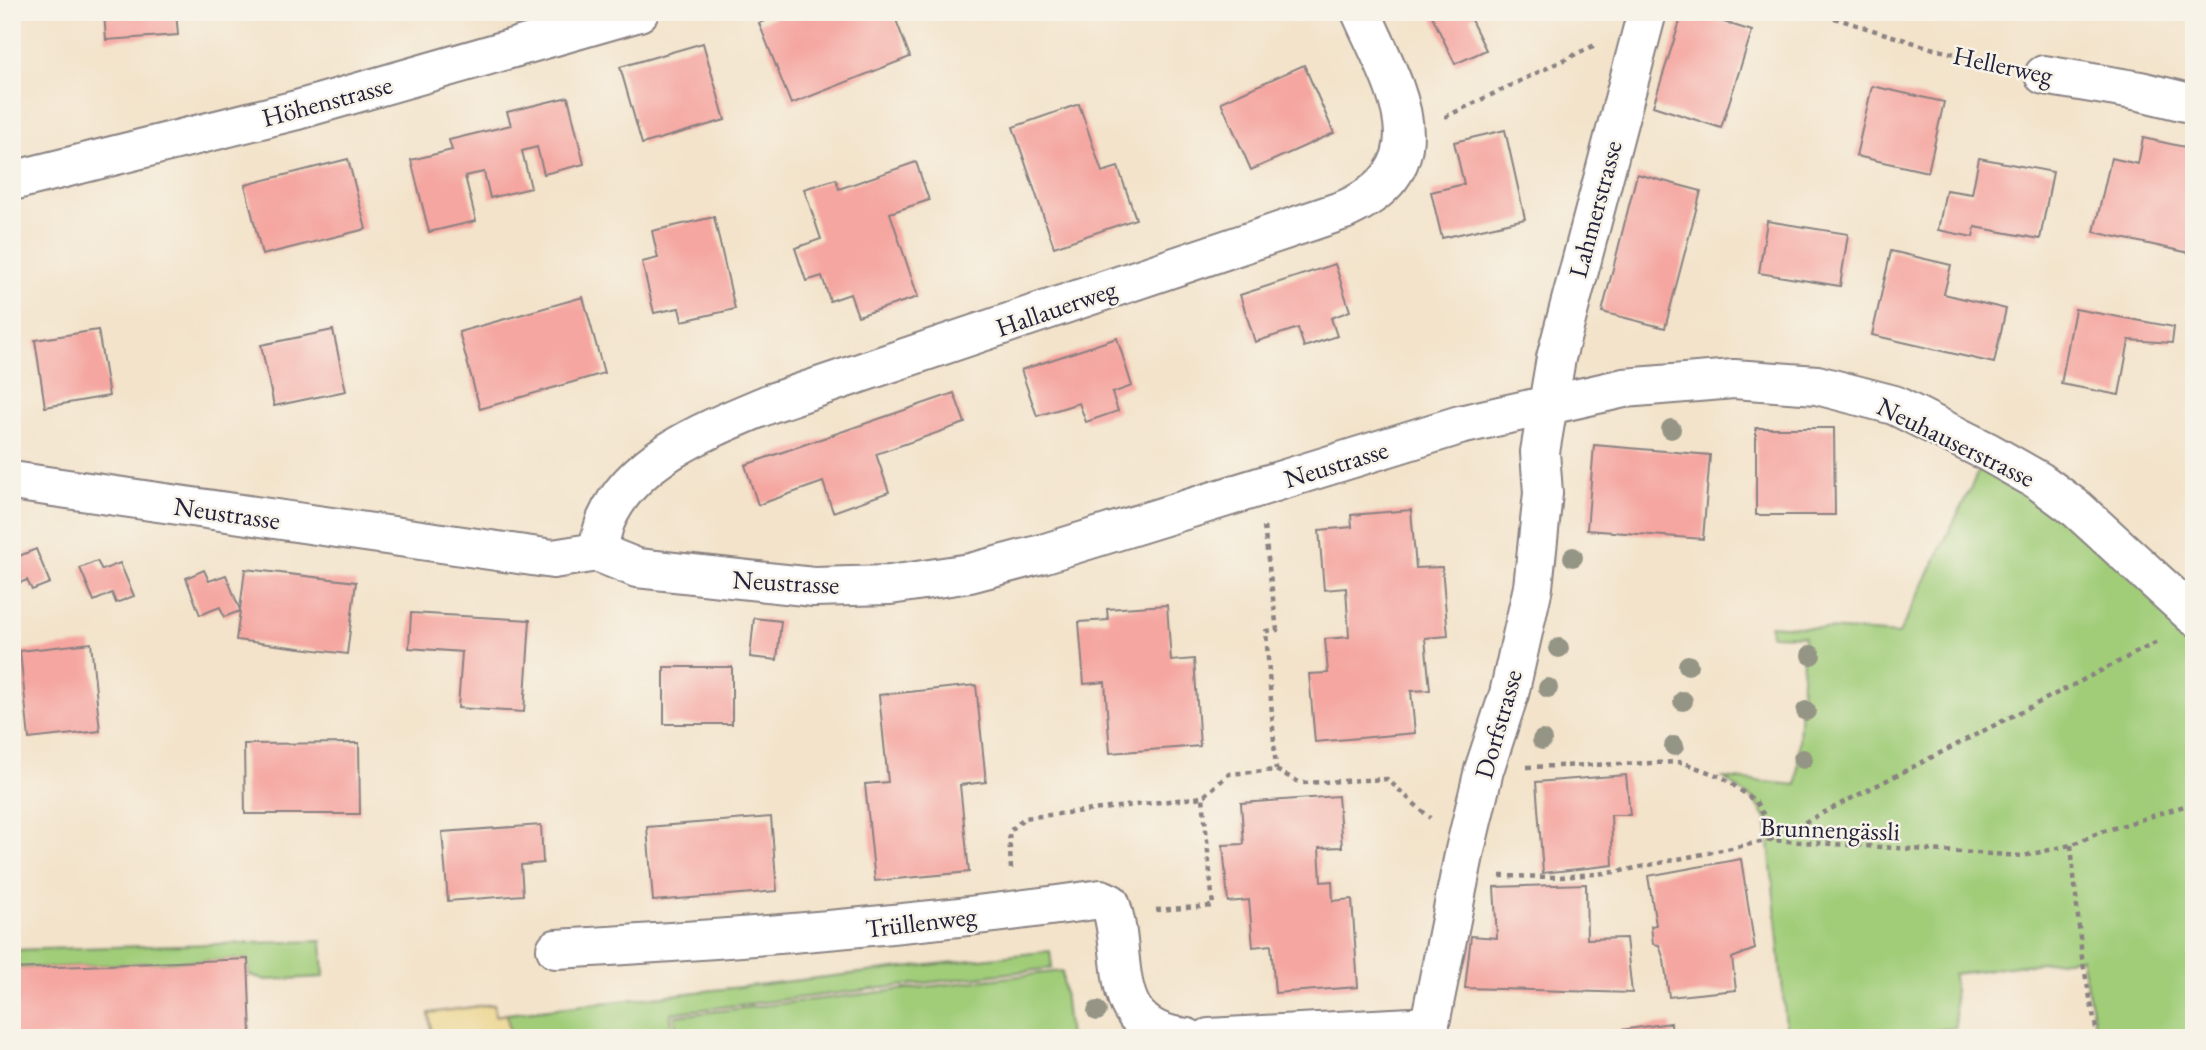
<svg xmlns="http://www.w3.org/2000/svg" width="2206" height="1050" font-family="'EB Garamond',serif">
<rect width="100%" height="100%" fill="#f7f3e8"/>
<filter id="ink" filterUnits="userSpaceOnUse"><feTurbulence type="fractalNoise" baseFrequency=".0143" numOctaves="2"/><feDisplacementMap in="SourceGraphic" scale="14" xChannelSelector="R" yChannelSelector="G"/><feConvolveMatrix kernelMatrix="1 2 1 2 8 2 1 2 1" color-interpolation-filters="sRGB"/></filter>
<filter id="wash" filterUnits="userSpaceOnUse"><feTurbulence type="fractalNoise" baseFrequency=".00686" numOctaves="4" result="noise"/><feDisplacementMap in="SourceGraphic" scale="28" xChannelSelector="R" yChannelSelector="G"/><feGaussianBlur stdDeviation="1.57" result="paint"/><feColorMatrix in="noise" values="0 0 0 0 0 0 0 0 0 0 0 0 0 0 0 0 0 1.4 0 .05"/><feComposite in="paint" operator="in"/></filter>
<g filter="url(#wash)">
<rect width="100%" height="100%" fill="#f3e3ca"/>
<!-- green -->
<g fill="#a1cd79" stroke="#62785a" stroke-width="2">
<polygon points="1988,452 2194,616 2194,1038 2098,1038 2081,958 1953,974 1956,1027 1900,1038 1787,1038 1767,821 1756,802 1724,778 1797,785 1804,636 1771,635 1770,625 1899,634"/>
<polygon points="322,941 324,977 266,980 249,975 247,959 12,969 12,950"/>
<polygon points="1050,951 1052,968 671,1013 673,1038 510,1038 507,1014"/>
<polygon points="1062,971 1069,1038 677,1038 675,1016"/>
</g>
<!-- sand -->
<polygon fill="#eeda9e" stroke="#887e6c" stroke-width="2" points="494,1004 495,1016 507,1014 510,1038 432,1038 429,1013"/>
<g id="blocks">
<!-- building -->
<g fill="#f5a6a0">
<polygon points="104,12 176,12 178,35 106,40"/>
<polygon points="787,12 893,12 910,57 791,104 759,23"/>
<polygon points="1430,12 1481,12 1470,18 1486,50 1455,64"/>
<polygon points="1683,12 1692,12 1752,31 1721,128 1653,106"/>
<polygon points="703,43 725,120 642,144 620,67"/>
<polygon points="1304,65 1334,133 1251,170 1221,102"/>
<polygon points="1872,86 1944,102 1928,172 1856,156"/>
<polygon points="568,97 584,164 544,174 537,147 522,151 531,188 490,198 484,172 465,176 476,221 429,232 411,160 452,150 449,140 511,125 507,112"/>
<polygon points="1079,104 1102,172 1118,167 1136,219 1054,247 1013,127"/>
<polygon points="1505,130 1525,219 1442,238 1431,192 1464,184 1454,142"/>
<polygon points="2143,138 2194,149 2194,254 2094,232 2111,158 2138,164"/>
<polygon points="1979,158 2053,172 2040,239 1975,227 1973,237 1938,230 1946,190 1972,194"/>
<polygon points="348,159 366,229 262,255 245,185"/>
<polygon points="916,162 929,200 890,213 918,297 858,316 850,294 830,301 822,276 806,281 795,248 821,239 804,189 836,179 839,189"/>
<polygon points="1637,174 1701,191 1665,328 1602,312"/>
<polygon points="714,217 735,309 682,321 679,308 654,313 642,262 658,258 652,231"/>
<polygon points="1767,221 1848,234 1840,286 1759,273"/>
<polygon points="1891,251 1951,265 1944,294 2006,309 1994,363 1872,335"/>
<polygon points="1335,264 1350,311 1331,318 1337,336 1304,347 1298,328 1255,342 1240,295"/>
<polygon points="583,297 604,373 480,409 459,332"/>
<polygon points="2075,309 2174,327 2172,343 2129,340 2119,395 2061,384"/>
<polygon points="98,330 109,396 45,407 35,340"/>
<polygon points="333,330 346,391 274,406 261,345"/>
<polygon points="1117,338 1132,386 1112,393 1118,411 1086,422 1079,403 1037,416 1021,370"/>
<polygon points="954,393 965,423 876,454 889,492 833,512 823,482 758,505 745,465"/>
<polygon points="1756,428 1834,428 1835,515 1756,515"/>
<polygon points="1594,445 1710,455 1703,539 1587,530"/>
<polygon points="1411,510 1416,568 1442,567 1448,636 1425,638 1430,690 1411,691 1415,733 1315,742 1309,674 1328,673 1325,639 1349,637 1346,588 1324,590 1319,530 1352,527 1351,515"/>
<polygon points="12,545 17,557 36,549 50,583 32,590 27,580 12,586"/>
<polygon points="97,561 102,570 120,563 134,596 116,603 112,593 94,601 80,568"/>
<polygon points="245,569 356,582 347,654 236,640 240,611 224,617 220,607 200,615 186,578 204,570 209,581 226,575 240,610"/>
<polygon points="1167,605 1171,661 1194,659 1200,746 1110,753 1105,682 1084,684 1079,622 1108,620 1107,609"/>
<polygon points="411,613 530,620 524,712 458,708 462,652 409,648"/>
<polygon points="754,618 781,621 777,660 750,657"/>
<polygon points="91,643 100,731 29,739 20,651"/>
<rect x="664" y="667" width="68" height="57"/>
<polygon points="976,685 986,782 960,785 969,872 875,881 865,784 888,782 879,695"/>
<polygon points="359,743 360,814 245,814 244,744"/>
<polygon points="1626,775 1630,815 1611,815 1613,865 1543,873 1536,782"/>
<polygon points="1338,796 1342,847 1319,848 1321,882 1332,881 1333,901 1352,899 1358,987 1275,993 1271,945 1253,947 1249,900 1228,902 1223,845 1244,844 1241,803"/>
<polygon points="771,817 777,891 653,901 647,827"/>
<polygon points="541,825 543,863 521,865 523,895 448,901 442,832"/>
<polygon points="1741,859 1755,949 1732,958 1736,990 1669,997 1664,960 1659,945 1653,944 1651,926 1656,925 1648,876"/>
<polygon points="1586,884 1587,939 1626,938 1632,993 1465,988 1471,936 1497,938 1494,887"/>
<polygon points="248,959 251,1034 12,1038 12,969"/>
<polygon points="1671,1023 1672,1038 1614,1038 1613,1031"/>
<polygon points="1479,1031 1528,1036 1528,1038 1478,1038"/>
</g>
</g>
</g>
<g filter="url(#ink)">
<use href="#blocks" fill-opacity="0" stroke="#8a8282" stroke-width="2"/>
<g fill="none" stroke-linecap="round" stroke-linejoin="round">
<defs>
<g id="street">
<polyline points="2044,75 2140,91 2194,104"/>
<polyline points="12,181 297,110 639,12"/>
<polyline points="12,481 553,559 597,552 637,568 814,587 890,585 970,573 1042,554 1460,425 1624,388 1734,379 1817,385 1894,405 1988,452 2039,481 2077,509 2194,616"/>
<path d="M 597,552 C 600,542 602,530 606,520 C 634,456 712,428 771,403 L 1344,210 C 1446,165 1394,87 1361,12"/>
<path d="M 556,949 C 739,939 920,925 1101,899 L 1110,903 C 1130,957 1102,1029 1187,1038"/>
<polyline points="1209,1038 1430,1026"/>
<polyline points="1427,1038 1465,850 1484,770 1509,694 1533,587 1543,493 1540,452 1556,358 1647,12"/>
</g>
</defs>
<!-- street casing -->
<use href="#street" stroke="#8a8282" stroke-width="42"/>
<!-- path -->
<g stroke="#8a8282" stroke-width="4.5" stroke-dasharray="5 5" stroke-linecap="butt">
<polyline points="1815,12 1934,49 2006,66"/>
<polyline points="1445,117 1595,45"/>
<polyline points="1264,527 1277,630 1266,631 1276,770"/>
<polyline points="1527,767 1682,762 1724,778 1756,802 1767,821 1770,840 2159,641"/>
<polyline points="2071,845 2082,958 2098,1038"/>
<polyline points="1011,869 1009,832 1024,818 1203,797 1229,774 1276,770 1301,783 1387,779 1430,818"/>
<polyline points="1500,876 1561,877 1616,872 1770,840 2023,856 2071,845 2098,833 2194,803"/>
<polyline points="1156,910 1213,906 1203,797"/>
</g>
<!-- street -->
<use href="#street" stroke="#fff" stroke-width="38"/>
</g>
<!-- trees -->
<g fill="#959586">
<circle cx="1671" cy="429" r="10"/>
<circle cx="1573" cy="557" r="10"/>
<circle cx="1559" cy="648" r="10"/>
<circle cx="1811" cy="655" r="10"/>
<circle cx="1688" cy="665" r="10"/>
<circle cx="1548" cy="688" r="10"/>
<circle cx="1683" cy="701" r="10"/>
<circle cx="1806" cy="711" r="10"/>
<circle cx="1542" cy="740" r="10"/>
<circle cx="1674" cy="746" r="10"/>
<circle cx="1803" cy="759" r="10"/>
<circle cx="1097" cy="1011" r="10"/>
</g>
</g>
<g text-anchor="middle" stroke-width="5" stroke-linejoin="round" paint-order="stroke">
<!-- street labels -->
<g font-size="26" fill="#22223b" stroke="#f7f3e8">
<text transform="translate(2003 65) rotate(12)" y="9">Hellerweg</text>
<text transform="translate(327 101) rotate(-15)" y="9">Höhenstrasse</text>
<text transform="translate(1595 209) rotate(-75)" y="9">Lahmerstrasse</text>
<text transform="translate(1056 308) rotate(-19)" y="9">Hallauerweg</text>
<text transform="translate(1956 442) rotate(26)" y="9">Neuhauserstrasse</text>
<text transform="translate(1336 464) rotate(-17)" y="9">Neustrasse</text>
<text transform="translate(227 513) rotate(8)" y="9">Neustrasse</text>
<text transform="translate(786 582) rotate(3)" y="9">Neustrasse</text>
<text transform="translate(1498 724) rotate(-74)" y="9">Dorfstrasse</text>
<text transform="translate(1830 829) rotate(2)" y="9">Brunnengässli</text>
<text transform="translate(921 922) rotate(-7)" y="9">Trüllenweg</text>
</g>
</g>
<!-- margin -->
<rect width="2206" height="1050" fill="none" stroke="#f7f3e8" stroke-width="42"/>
</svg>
